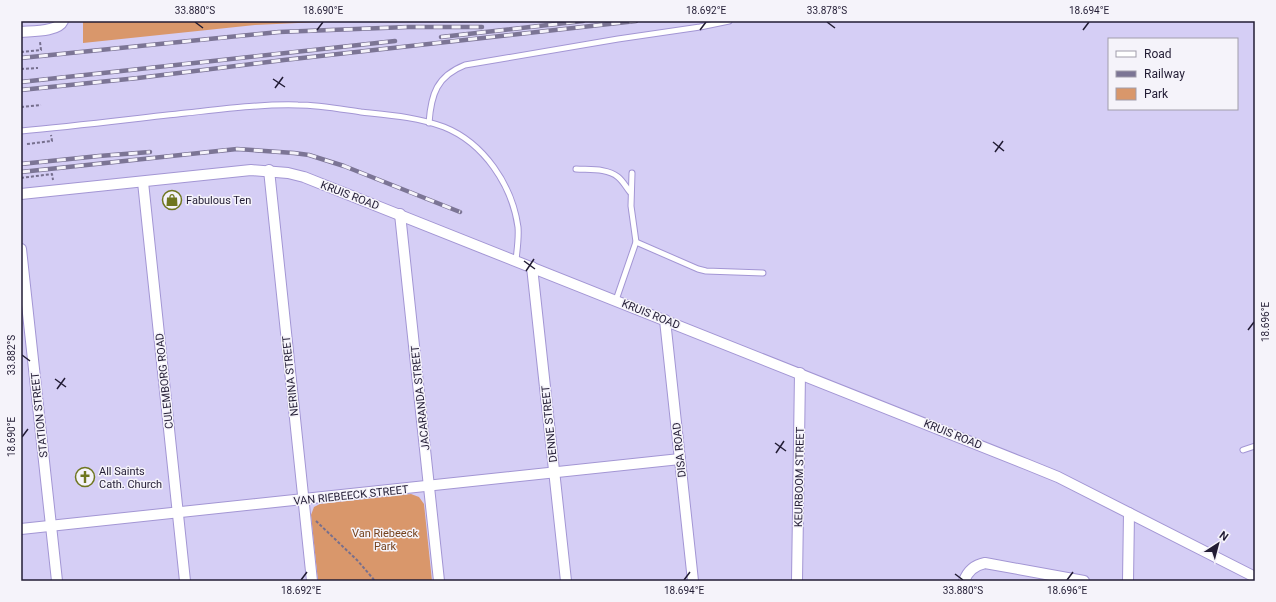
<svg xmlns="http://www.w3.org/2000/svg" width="1276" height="602" font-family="Roboto,sans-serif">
<rect width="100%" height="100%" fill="#d5cef5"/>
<!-- green -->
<g fill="#d9976b">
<polygon points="83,21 341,21 255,25 83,43"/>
<polygon points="411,494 419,497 424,504 432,581 318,581 311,515 314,507 320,504"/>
</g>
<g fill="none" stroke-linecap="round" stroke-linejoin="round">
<defs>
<g id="lane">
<path d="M 429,123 C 431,94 437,76 465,65 L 618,39 L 700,27 L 729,21"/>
<path d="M 21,131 C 76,126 131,119 186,113 C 223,109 261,104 298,105 C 319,105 340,109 361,112 C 389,115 417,117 444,127 C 484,143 512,185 518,227 C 519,238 517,250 516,260"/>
<path d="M 576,169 C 589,170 607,168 618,177 C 623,181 626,187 630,192"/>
<polyline points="636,242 698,269 706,271 763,273"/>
<polyline points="616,300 636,242 631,206 632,173"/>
<polyline points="1243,450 1255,446"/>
</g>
<g id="street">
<path d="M 21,32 C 32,31 58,32 63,21"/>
<polyline points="269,170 312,581"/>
<polyline points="143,182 185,581"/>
<polyline points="21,194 251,170 288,173 304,177 1026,464 1058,477 1255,577"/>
<polyline points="400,214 439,581"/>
<polyline points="21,249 57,581"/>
<polyline points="532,267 566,581"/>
<polyline points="665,320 693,581"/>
<polyline points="21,529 680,459"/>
<polyline points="797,581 800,373"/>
<path d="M 964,581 C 968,570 975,565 985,563 L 1084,581"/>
<polyline points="1128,581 1129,513"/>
</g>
</defs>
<!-- lane casing -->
<use href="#lane" stroke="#a396d4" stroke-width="7"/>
<!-- street casing -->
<use href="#street" stroke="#a396d4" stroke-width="12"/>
<!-- path -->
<g stroke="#766f8e" stroke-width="2" stroke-dasharray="3 2" stroke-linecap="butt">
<polyline points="21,52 41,50 40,42"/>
<polyline points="21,69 38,68"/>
<polyline points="21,107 41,105"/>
<polyline points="27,144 52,141 51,135"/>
<polyline points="21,178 52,174 53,180"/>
<polyline points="316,521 358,561 375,581"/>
</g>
<!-- lane -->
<use href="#lane" stroke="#fff" stroke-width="5"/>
<!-- street -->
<use href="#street" stroke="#fff" stroke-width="10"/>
<defs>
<g id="rail">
<polyline points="441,37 583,21"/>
<polyline points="21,58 279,32 408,27 482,27"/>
<polyline points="21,82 395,41"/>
<polyline points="21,90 138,78 284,60 636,21"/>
<polyline points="21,164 99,156 150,152"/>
<polyline points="21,172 237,149 294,153 309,155 344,166 460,212"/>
</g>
</defs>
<!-- rail casing -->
<use href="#rail" stroke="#7c7595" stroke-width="4.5"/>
<!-- rail -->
<use href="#rail" stroke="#f5f3fa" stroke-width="3" stroke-dasharray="9" stroke-linecap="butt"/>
</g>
<!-- ticks -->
<path fill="none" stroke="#221c34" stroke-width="1.5" d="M 195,22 L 203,28M 827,22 L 835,28M 317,30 L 323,22M 700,30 L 706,22M 1083,30 L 1089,22M 273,79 L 285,87M 275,88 L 283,77M 993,142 L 1004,151M 995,152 L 1003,141M 524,261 L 535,269M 526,271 L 534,259M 1248,330 L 1254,322M 22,355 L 30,361M 55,379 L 66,387M 57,389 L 65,378M 22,437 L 28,429M 775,443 L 786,451M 776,453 L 784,441M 955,574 L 963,580M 301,580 L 307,572M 684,580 L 690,572M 1067,580 L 1073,572"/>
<!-- icons -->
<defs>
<symbol id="shop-ring" viewBox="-11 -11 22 22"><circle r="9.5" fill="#f5f3fa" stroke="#6f761f" stroke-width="1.5"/><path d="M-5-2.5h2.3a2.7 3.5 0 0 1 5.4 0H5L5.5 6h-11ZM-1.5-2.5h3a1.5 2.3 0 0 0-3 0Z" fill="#6f761f"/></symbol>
<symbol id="church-ring" viewBox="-11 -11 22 22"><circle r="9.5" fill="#f5f3fa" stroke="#6f761f" stroke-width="1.5"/><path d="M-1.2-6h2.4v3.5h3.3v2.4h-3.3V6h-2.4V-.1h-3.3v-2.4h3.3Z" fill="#6f761f"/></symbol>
</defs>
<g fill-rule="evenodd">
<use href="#shop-ring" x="161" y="189" width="22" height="22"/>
<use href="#church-ring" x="74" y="466" width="22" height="22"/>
</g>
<g text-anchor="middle" stroke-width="3" stroke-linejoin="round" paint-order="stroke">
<!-- street labels -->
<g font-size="11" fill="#221c34" stroke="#f5f3fa">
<text transform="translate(350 195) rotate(21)" y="4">KRUIS ROAD</text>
<text transform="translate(651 314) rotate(22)" y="4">KRUIS ROAD</text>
<text transform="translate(290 376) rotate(-96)" y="4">NERINA STREET</text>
<text transform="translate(164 381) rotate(-96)" y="4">CULEMBORG ROAD</text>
<text transform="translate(420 398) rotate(-96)" y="4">JACARANDA STREET</text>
<text transform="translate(39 415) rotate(-96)" y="4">STATION STREET</text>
<text transform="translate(549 424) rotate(-96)" y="4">DENNE STREET</text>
<text transform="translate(953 434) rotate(22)" y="4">KRUIS ROAD</text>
<text transform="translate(679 450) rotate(-96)" y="4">DISA ROAD</text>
<text transform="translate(799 477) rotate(-89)" y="4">KEURBOOM STREET</text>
<text transform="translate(351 495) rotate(-6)" y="4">VAN RIEBEECK STREET</text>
</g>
<!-- poi labels -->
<g font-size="11" fill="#221c34" stroke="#f5f3fa" text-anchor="start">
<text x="186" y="204">Fabulous Ten</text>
<text x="99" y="475">All Saints<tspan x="99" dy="13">Cath. Church</tspan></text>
</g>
<!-- park labels -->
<g font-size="11" fill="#75421d" stroke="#f5f3fa">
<text x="385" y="537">Van Riebeeck<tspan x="385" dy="13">Park</tspan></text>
</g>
</g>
<!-- border -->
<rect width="1276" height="602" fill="none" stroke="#f5f3fa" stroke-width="44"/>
<!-- legend -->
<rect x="1108" y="38" width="130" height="72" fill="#f5f3fa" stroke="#a19dab"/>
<rect x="1116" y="51" width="20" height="6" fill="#ffffff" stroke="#a19dab"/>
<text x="1144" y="58" font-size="12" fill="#221c34">Road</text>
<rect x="1116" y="71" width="20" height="6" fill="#7c7595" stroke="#a19dab"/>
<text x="1144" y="78" font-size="12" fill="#221c34">Railway</text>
<rect x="1116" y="88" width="20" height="12" fill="#d9976b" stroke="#a19dab"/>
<text x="1144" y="98" font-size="12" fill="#221c34">Park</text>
<!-- north arrow -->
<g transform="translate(1218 544) rotate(36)" stroke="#f5f3fa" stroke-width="3" paint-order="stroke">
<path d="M0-3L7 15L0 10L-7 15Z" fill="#221c34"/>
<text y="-6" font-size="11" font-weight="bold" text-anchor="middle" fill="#221c34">N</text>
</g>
<rect x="22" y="22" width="1232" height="558" fill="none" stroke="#221c34" stroke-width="1.5"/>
<g font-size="10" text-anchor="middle" fill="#221c34">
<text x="195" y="14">33.880°S</text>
<text x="323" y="14">18.690°E</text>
<text x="706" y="14">18.692°E</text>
<text x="827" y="14">33.878°S</text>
<text x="1089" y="14">18.694°E</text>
<text transform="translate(1265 322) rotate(-90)" y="4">18.696°E</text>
<text transform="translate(11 355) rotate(-90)" y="4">33.882°S</text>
<text transform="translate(11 437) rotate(-90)" y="4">18.690°E</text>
<text x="301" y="594">18.692°E</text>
<text x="684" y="594">18.694°E</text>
<text x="963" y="594">33.880°S</text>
<text x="1067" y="594">18.696°E</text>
</g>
</svg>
